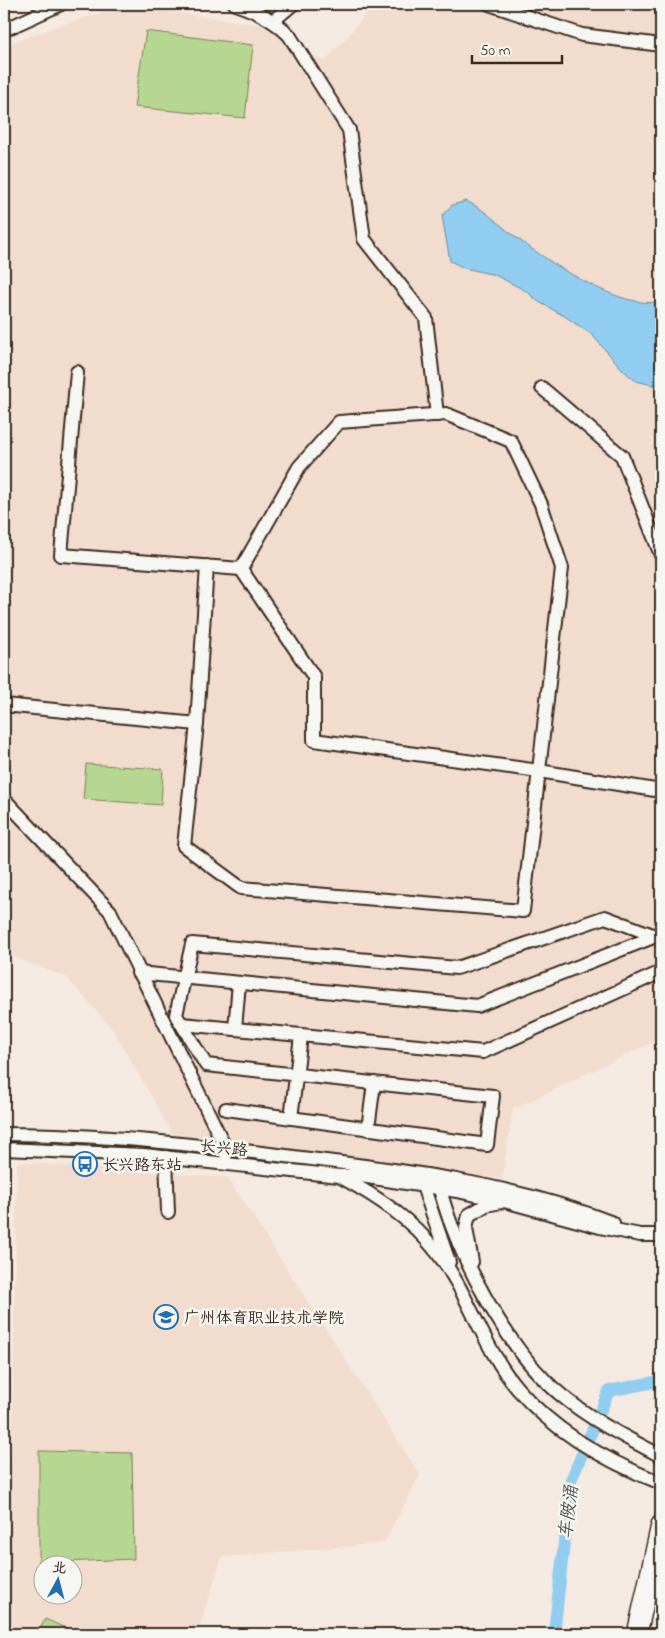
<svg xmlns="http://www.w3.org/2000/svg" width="665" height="1638" font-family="'Indie Flower','LXGW WenKai TC',sans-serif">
<rect width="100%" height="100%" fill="#f4eae1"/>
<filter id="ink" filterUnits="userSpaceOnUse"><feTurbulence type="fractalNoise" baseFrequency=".02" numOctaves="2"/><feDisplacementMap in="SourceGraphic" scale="10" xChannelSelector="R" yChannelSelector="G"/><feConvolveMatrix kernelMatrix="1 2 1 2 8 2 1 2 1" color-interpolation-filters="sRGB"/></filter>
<g filter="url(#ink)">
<!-- built -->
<g fill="#f2dccd" fill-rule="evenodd">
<polygon points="375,4 661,4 661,1038 513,1109 502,1179 173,1134 112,1028 66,977 4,953 4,46 55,27 126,5 260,25 325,62"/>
<path d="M 17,1162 L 228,1178 L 420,1475 L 384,1543 L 222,1557 L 197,1634 L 4,1634 L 4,1456 L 12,1456 ZM 42,1566 L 72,1566 L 72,1596 L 42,1596 Z"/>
</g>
<!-- green -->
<g fill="#b6d791" stroke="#788058">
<polygon points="146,31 253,45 245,118 134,107"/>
<polygon points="86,764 163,769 161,805 83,799"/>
<polygon points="39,1451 132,1453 134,1559 39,1563"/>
<polygon points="45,1619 79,1634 38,1634"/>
</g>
<!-- water -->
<path fill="#90cdf0" stroke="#6e8c9c" d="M 466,201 C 485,209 497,223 513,235 C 544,259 622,312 661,301 L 661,387 L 636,381 L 624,371 L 592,335 L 566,317 L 539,302 L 526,291 L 495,275 L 464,268 L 450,261 L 442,216 L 452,205 Z"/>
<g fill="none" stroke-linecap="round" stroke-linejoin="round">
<!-- canal -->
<polyline stroke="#90cdf0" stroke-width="12" points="554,1634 571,1480 609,1391 654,1382 661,1383"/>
<defs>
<g id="minor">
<path d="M 235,4 C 256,11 273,19 289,35 L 349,130 L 364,239 L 426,318 L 437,415"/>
<polyline points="489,4 582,35 661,45"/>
<polyline points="273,21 293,4"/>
<polyline points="4,30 61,4"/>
<polyline points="77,372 61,555 241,569 299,467 339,422 446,414 511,441 541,504 562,568 523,911 241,888 184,846 197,724 207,566"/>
<polyline points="542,388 622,456 661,555"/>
<polyline points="241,569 314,677 314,740 539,771 661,791"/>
<polyline points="4,705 197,724"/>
<polyline points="4,799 110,911 226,1149 226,1155"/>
<polyline points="138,973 477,1006 656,936"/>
<polyline points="182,1024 483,1052 661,972"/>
<polyline points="235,1029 239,983"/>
<polyline points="226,1109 487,1145 493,1096 206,1065 176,1015 192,944 457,968 605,917 661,938"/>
<polyline points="291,1118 301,1036"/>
<polyline points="368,1129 374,1083"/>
<path d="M 4,1134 C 102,1134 198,1145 294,1157 C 402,1170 511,1183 613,1223"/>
<polyline points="4,1149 144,1155 339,1176 361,1176 457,1191 504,1201 600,1227 640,1235 661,1235"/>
<polyline points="166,1157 168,1212"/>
<path d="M 341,1177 C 377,1197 410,1218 436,1251 C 468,1291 483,1348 517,1388 C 554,1432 608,1462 661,1483"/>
<polyline points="421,1180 449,1262"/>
<path d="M 438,1181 C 454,1249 506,1350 561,1395 C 591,1420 627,1438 661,1456"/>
<polyline points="472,1262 466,1228 469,1215 486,1205 501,1202"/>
</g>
<polyline id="highway" points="637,1634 661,1525"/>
</defs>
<!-- minor casing -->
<use href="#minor" stroke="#3b2a1e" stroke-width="16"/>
<!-- highway casing -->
<use href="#highway" stroke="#3b2a1e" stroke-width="22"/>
<!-- minor -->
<use href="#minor" stroke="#f6f6f2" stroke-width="12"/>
<!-- highway -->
<use href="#highway" stroke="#f6f6f2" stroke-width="19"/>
</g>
</g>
<!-- icons -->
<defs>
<symbol id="bus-ring" viewBox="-11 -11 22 22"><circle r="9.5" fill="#f6f6f2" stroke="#1f6fb2" stroke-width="1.5"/><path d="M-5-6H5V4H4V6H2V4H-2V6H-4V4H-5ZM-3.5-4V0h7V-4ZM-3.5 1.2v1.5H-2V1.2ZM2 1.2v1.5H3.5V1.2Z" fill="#1f6fb2"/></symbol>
<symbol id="university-ring" viewBox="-11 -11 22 22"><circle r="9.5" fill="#f6f6f2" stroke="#1f6fb2" stroke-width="1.5"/><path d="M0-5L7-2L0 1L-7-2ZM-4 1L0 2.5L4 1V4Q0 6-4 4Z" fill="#1f6fb2"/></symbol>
</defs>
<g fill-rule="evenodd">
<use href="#bus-ring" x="71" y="1150" width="28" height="28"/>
<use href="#university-ring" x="152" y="1303" width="28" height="28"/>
</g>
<g text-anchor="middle" stroke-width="5" stroke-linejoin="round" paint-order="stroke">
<!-- street labels -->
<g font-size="16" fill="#3b2a1e" stroke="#f6f6f2">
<text transform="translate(224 1147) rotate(6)" y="6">长兴路</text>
</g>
<!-- poi labels -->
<g font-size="16" fill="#3b2a1e" stroke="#f6f6f2" text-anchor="start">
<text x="102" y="1170">长兴路东站</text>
<text x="184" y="1323">广州体育职业技术学院</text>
</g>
<!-- water labels -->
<g font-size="18" font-style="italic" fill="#505352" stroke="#f6f6f2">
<text transform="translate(568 1512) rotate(-83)" y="6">车陂涌</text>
</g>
</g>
<!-- margin -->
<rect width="665" height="1638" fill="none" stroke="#f6f6f2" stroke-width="20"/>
<rect x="10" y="10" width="645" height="1618" fill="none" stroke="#3b2a1e" stroke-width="2" filter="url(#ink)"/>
<!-- north arrow -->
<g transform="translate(58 1580) rotate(7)"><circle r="24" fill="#f6f6f2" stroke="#aba49d"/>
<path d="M0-4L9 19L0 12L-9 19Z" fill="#1f6fb2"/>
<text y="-8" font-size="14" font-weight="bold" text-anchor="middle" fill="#3b2a1e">北</text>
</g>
<!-- scale -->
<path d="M472 55v8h90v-8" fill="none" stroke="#3b2a1e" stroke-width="2.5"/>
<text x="480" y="55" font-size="15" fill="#3b2a1e" stroke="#f6f6f2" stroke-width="4" paint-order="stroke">50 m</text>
</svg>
